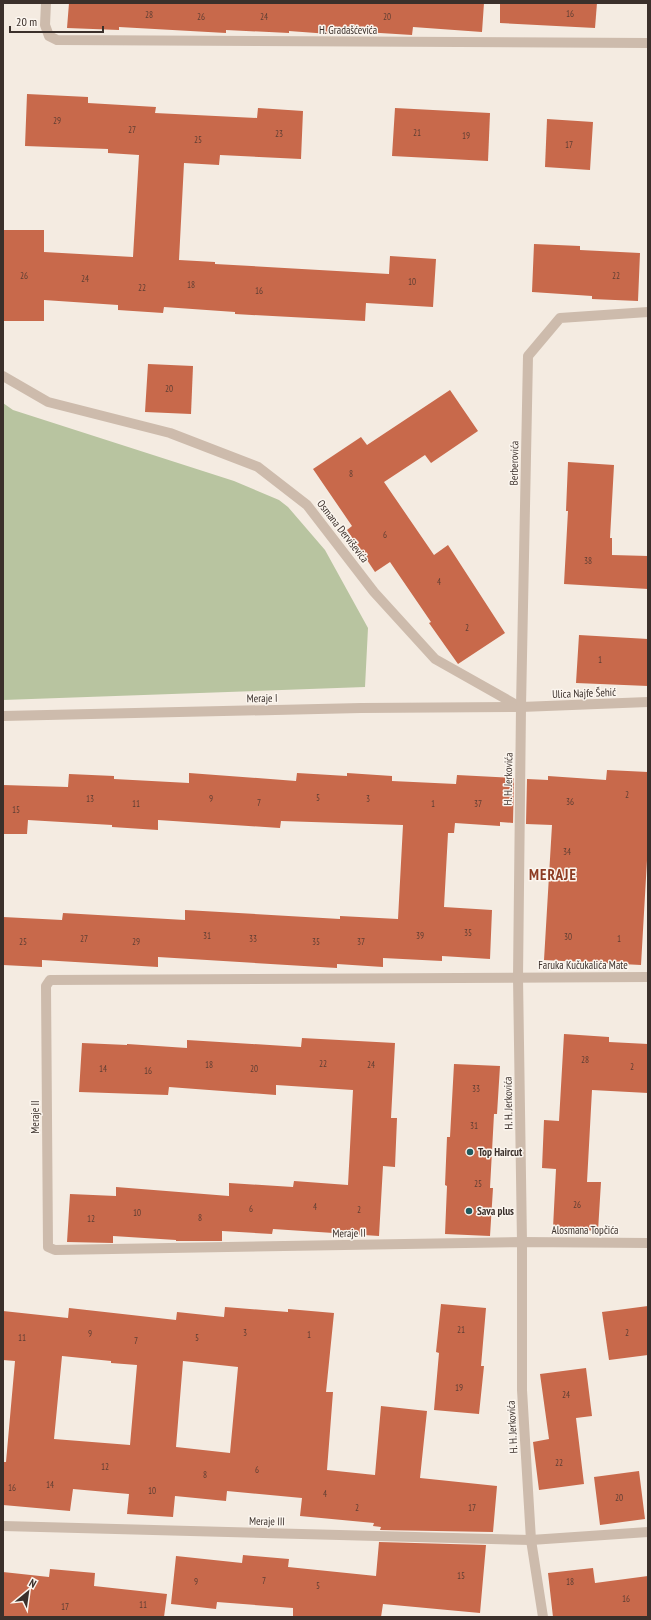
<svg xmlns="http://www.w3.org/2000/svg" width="651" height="1620" font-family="'PT Sans Narrow',sans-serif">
<rect width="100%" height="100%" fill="#f4ebe1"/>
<!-- green -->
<polygon fill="#b8c4a0" points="3,403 13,410 234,481 279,500 288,507 325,550 368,628 365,687 3,700"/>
<!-- building -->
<g fill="#c8694b" fill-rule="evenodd">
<polygon points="69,3 484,3 482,32 413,27 412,35 348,31 348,35 343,35 289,31 289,33 226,30 226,33 119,27 119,30 67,28"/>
<polygon points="500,3 597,3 595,28 500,23"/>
<polygon points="27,94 88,97 88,103 156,107 155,113 257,118 258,108 303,111 301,159 220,155 219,165 184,163 179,260 215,262 215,264 389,274 390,256 436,259 433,307 366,303 365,321 235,314 235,312 164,307 163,313 118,310 118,305 44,300 44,321 3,321 3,230 44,230 44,252 133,257 139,155 108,153 108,149 25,146"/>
<polygon points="395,108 490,113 488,161 392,156"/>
<polygon points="547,119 593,122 590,170 545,167"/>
<polygon points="534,244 580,246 580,250 640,253 638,301 592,299 592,296 532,292"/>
<polygon points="148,364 193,366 191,414 145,412"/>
<polygon points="450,390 478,431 431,463 425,455 384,482 434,555 448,545 505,633 458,664 429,623 431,622 390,562 375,572 347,530 352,526 313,469 361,437 367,445"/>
<polygon points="568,462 614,465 610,538 612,538 612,555 648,556 648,589 564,584 568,511 566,511"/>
<polygon points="579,635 648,639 648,686 576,683"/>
<polygon points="607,770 648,772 648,843 641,965 544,960 552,825 526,824 527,779 548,780 548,776 606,780"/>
<polygon points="189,773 296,781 297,773 347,776 347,773 392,776 392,781 456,784 457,775 514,778 513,823 500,822 500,826 455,823 454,833 448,833 444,907 492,910 490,959 442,956 442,961 383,958 383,967 337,964 337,968 158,957 158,967 42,960 42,967 3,965 3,917 62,920 63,913 185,920 185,910 340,919 340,916 398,919 403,825 281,821 280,828 158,820 158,830 112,827 112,825 28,820 27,834 3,834 3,785 68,787 69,774 114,776 114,779 189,783"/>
<polygon points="564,1034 609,1037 609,1042 648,1044 648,1093 592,1090 587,1182 601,1182 598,1231 553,1228 556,1169 542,1168 544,1120 559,1121"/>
<polygon points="302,1038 395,1043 391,1118 397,1118 395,1167 383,1166 379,1236 273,1229 272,1234 222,1231 222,1241 176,1241 176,1240 113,1236 113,1243 67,1242 70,1194 116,1196 116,1187 229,1196 229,1183 293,1187 294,1181 348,1185 353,1090 276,1085 276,1095 169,1087 168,1095 79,1092 82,1043 127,1045 127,1044 187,1048 187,1040 301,1047"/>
<polygon points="454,1064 500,1066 497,1114 494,1114 490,1188 493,1188 490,1236 445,1234 447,1186 445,1185 447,1137 450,1137"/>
<polygon points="441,1304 486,1308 481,1366 484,1366 479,1414 434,1410 439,1353 436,1352"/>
<polygon points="648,1306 648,1355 609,1360 602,1312"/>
<path d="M 225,1307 L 288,1312 L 288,1309 L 334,1313 L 326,1392 L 333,1392 L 327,1470 L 375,1475 L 381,1406 L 427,1411 L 420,1478 L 497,1486 L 493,1532 L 380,1530 L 381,1527 L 373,1526 L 374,1523 L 300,1516 L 302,1498 L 227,1491 L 226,1501 L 175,1496 L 173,1517 L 127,1514 L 129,1494 L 73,1489 L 70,1511 L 3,1505 L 3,1462 L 6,1462 L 15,1361 L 3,1360 L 3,1311 L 68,1318 L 69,1308 L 176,1320 L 177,1312 L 224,1317 ZM 62,1356 L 111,1361 L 111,1363 L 137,1365 L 130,1445 L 54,1439 ZM 183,1361 L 238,1367 L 230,1453 L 176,1447 Z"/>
<polygon points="586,1368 592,1416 576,1418 584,1484 539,1490 533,1442 549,1439 540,1374"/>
<polygon points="639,1471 645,1519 600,1525 594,1477"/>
<polygon points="379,1542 486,1545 480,1613 383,1604 381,1617 293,1617 293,1608 217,1602 216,1609 171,1604 176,1556 242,1563 243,1555 289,1559 288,1567 376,1576"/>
<polygon points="593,1568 595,1583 648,1576 648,1617 553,1617 548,1573"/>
<polygon points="50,1569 95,1573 94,1586 167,1594 164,1617 3,1617 3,1572 49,1577"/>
</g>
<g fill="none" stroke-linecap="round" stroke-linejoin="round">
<!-- street -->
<g stroke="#cdbbac" stroke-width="10">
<polyline points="46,3 45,25 49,36 57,40 648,43"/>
<polyline points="3,376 48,402 170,433 258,467 307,505 374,592 435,659 520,707"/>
<polyline points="3,716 361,708 521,707 648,702"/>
<polyline points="648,977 50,980 46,986 48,1247 55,1250 522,1242 648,1243"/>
<polyline points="3,1526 531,1540 648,1532"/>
<polyline points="543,1617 531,1540 522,1390 522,1242 518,977 521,707 528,356 560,318 648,312"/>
</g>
</g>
<!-- markers -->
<g fill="#1f5a5e" stroke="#fbf5ee" stroke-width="1.5">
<circle cx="470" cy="1152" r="4"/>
<circle cx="469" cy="1211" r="4"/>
</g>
<g text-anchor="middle" stroke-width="3" stroke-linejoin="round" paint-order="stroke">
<!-- number labels -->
<g font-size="9" fill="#5e3e33">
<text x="570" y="17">16</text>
<text x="149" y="18">28</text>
<text x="201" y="20">26</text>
<text x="264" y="20">24</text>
<text x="387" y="20">20</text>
<text x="57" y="124">29</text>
<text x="132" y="133">27</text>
<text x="417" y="136">21</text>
<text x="279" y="137">23</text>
<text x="466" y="139">19</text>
<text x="198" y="143">25</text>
<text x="569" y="148">17</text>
<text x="24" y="279">26</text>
<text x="616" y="279">22</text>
<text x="85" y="282">24</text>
<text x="412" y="285">10</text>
<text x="191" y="288">18</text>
<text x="142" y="291">22</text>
<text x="259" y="294">16</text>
<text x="169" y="392">20</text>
<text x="351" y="477">8</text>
<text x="385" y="538">6</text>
<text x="588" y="564">38</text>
<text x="439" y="585">4</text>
<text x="467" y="631">2</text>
<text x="600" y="663">1</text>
<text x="627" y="798">2</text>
<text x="318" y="801">5</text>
<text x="90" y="802">13</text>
<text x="211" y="802">9</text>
<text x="368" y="802">3</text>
<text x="570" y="805">36</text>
<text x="259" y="806">7</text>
<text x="136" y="807">11</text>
<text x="433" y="807">1</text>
<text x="478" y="807">37</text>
<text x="16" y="813">15</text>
<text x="567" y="855">34</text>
<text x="468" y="936">35</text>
<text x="207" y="939">31</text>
<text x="420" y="939">39</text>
<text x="568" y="940">30</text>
<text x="84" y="942">27</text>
<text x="253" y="942">33</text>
<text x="619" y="942">1</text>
<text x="23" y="945">25</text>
<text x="136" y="945">29</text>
<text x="316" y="945">35</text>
<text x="361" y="945">37</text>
<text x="585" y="1063">28</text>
<text x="323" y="1067">22</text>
<text x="209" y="1068">18</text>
<text x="371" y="1068">24</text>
<text x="632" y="1070">2</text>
<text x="103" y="1072">14</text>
<text x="254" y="1072">20</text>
<text x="148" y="1074">16</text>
<text x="476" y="1092">33</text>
<text x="474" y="1129">31</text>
<text x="478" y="1187">25</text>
<text x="577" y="1208">26</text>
<text x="315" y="1210">4</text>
<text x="251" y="1212">6</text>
<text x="359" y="1213">2</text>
<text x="137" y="1216">10</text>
<text x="200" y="1221">8</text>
<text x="91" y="1222">12</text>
<text x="461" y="1333">21</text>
<text x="245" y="1336">3</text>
<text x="627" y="1336">2</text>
<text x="90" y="1337">9</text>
<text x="309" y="1338">1</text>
<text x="22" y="1341">11</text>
<text x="197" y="1341">5</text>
<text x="136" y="1344">7</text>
<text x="459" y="1391">19</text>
<text x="566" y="1398">24</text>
<text x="559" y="1466">22</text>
<text x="105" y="1470">12</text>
<text x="257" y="1473">6</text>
<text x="205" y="1478">8</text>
<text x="50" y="1488">14</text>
<text x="12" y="1491">16</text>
<text x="152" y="1494">10</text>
<text x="325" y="1497">4</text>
<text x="619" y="1501">20</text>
<text x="357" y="1511">2</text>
<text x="472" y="1511">17</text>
<text x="461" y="1579">15</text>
<text x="264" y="1584">7</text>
<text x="196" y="1585">9</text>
<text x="570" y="1585">18</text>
<text x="318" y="1589">5</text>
<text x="626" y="1602">16</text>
<text x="143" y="1608">11</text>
<text x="65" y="1610">17</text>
</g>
<!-- street labels -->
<g font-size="11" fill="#3b302b" stroke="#fbf5ee">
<text x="348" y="34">H. Gradašćevića</text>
<text transform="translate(514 463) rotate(-89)" y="4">Berberovića</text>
<text transform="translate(343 531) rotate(52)" y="4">Osmana Derviševića</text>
<text transform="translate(584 693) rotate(-2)" y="4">Ulica Najfe Šehić</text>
<text transform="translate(262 698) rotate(-1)" y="4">Meraje I</text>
<text transform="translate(508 779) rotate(-89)" y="4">H. H. Jerkovića</text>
<text x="583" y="969">Faruka Kučukalića Mate</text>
<text transform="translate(508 1103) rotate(-91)" y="4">H. H. Jerkovića</text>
<text transform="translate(35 1117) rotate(-90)" y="4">Meraje II</text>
<text x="585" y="1234">Alosmana Topčića</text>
<text transform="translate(349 1233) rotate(-1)" y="4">Meraje II</text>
<text transform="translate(512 1427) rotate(-93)" y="4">H. H. Jerkovića</text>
<text transform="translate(267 1521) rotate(1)" y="4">Meraje III</text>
</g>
<!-- poi labels -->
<g font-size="11" font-weight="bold" fill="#3b302b" stroke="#fbf5ee" text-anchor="start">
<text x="478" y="1156">Top Haircut</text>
<text x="477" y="1215">Sava plus</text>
</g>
<!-- district labels -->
<g font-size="15" font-weight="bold" letter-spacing="1" fill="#8c3b22" stroke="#fbf5ee">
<text x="553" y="880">MERAJE</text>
</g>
</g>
<!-- border -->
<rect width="651" height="1620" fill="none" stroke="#3b302b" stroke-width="8"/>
<!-- north arrow -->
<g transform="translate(28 1592) rotate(29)" stroke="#fbf5ee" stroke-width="3" paint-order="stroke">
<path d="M0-3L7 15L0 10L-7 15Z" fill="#3b302b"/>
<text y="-6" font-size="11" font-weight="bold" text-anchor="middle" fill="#3b302b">N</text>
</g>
<!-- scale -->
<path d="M10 26v6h93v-6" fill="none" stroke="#3b302b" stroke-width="2"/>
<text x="16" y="26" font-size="12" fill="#3b302b" stroke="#fbf5ee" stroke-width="3" paint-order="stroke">20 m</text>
</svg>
